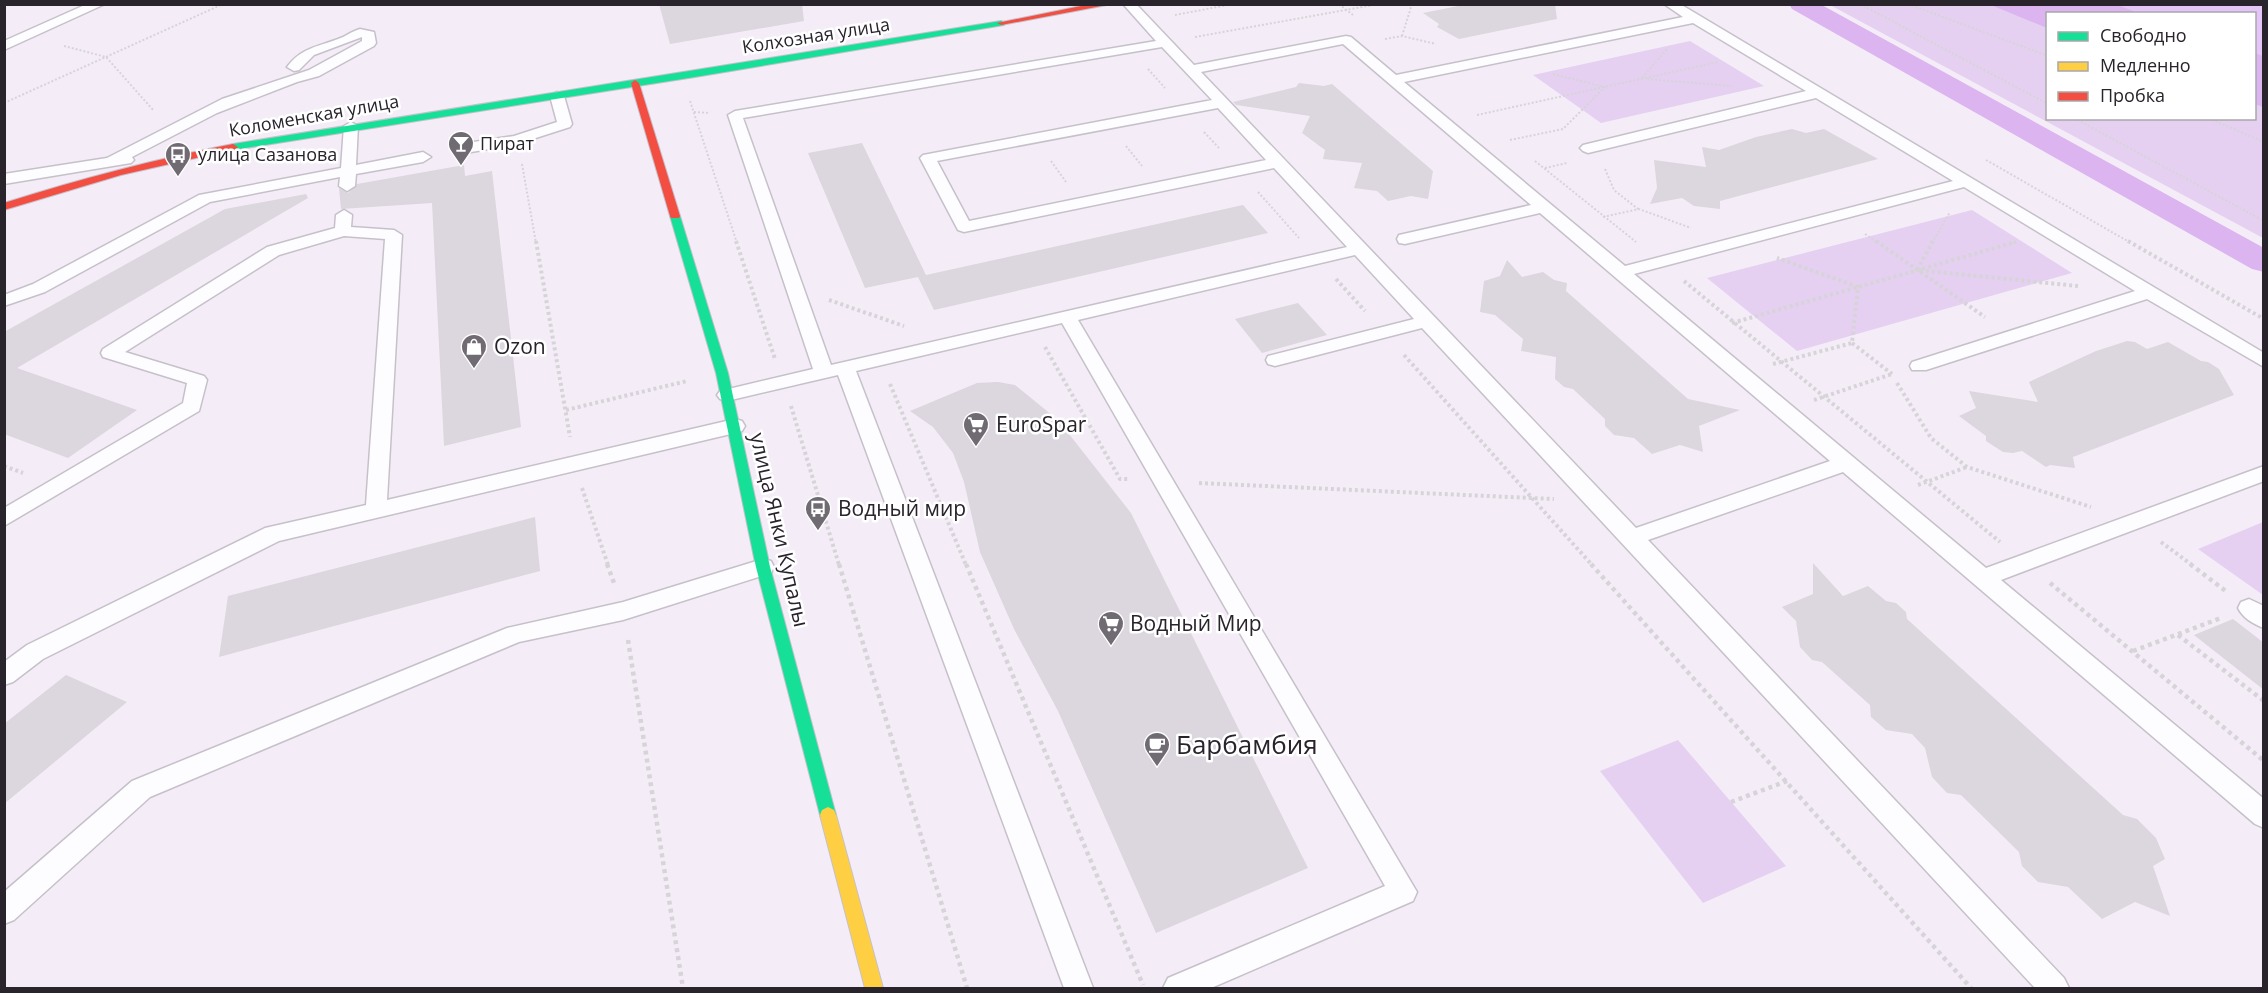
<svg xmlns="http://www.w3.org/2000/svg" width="2268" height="993" font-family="'Open Sans',sans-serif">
<rect width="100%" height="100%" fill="#f4edf8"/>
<!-- green -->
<g fill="#e5d0f1" fill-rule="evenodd">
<path d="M 1830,5 L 2263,5 L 2263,238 ZM 2048,14 L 2254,14 L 2254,118 L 2048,118 Z"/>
<polygon points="1690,41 1764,86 1601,123 1533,75"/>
<polygon points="1972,210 2072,273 1797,351 1707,278"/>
<polygon points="2263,522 2263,595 2198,549"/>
<polygon points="1678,740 1786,866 1703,903 1600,771"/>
</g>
<!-- forest -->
<polygon fill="#e5c5f7" points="2118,5 2263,5 2263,56 2255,53 2254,14 2138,13"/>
<!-- water -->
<g fill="#dbb4f0">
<polygon points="1991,5 2118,5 2138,13 2048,14 2047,28"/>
<polygon points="2255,53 2263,56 2263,107 2255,104"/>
</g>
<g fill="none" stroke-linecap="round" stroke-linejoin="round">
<!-- canal -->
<polygon fill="#dbb4f0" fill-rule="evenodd" points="1789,4 1820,4 2264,248 2264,272 2252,269 1792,9"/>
</g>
<!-- building -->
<g fill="#dcd6df">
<polygon points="659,4 802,4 804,21 670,44"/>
<polygon points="1468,4 1555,4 1557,19 1459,39 1437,27 1439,24 1423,13"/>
<polygon points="1299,83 1324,86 1332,84 1433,171 1428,199 1411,196 1388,201 1377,191 1354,188 1362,163 1323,159 1325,150 1302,133 1310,116 1236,105 1233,102 1296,87"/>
<polygon points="1792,129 1806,133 1824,129 1878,159 1720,201 1720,209 1694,206 1682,198 1650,204 1657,188 1654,160 1706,167 1702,147 1719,150 1756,137"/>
<polygon points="862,143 926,275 1243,205 1268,233 934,310 918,277 865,288 808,153"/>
<polygon points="464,165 465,176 492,171 521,427 444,446 432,203 341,209 339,188 348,193 357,184"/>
<polygon points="306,194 308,198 17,368 137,410 68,458 4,434 4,332 225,209"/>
<polygon points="1507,260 1522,277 1543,272 1554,280 1567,283 1566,291 1688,399 1740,410 1699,426 1703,452 1680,445 1652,454 1634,438 1614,435 1605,426 1605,419 1573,389 1564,387 1555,379 1556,357 1521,351 1523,339 1495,315 1480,312 1484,281 1500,276"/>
<polygon points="1298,303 1327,335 1262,353 1235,319"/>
<polygon points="2127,341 2135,342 2147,349 2168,342 2201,361 2208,362 2219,369 2234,395 2073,457 2075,468 2050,465 2046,467 2022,451 2013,453 2003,452 1986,441 1986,436 1959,416 1976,408 1969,391 2038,402 2029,382 2096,351"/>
<polygon points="998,382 1015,385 1058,420 1131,513 1308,868 1156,933 1058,711 1014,629 980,552 964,482 953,453 933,427 910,411 977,383"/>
<polygon points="535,517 540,571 219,657 228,596"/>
<polygon points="1813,563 1843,596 1868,586 1886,601 1896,603 1906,612 1907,619 2123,815 2137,819 2156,838 2165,859 2153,866 2170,916 2135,902 2102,919 2068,887 2038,882 2022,866 2019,852 1961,795 1947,793 1932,777 1925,748 1912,734 1886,730 1871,717 1870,705 1822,662 1812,660 1800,647 1796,621 1782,607 1813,594"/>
<polygon points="2233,619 2264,643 2264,690 2194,635"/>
<polygon points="66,675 127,702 4,804 4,724"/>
</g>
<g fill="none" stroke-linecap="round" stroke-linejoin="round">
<defs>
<g id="lane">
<polygon points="87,4 105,4 4,50 4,41"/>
<path d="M 1123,4 L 1136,4 L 1194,65 L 1346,36 L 1351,37 L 1396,75 L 1683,17 L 1664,4 L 1680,4 L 2264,353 L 2264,367 L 2147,299 L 1926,370 L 1912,370 L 1910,366 L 1912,362 L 2135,291 L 1964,187 L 1634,274 L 1986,568 L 2264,466 L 2264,481 L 2001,580 L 2264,799 L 2264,828 L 2255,824 L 1843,472 L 1648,540 L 2064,978 L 2069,988 L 2035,988 L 1422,328 L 1275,366 L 1268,364 L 1266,360 L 1268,356 L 1414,319 L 1355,255 L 1078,320 L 1417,892 L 1413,901 L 1211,988 L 1163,988 L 1168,978 L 1385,886 L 1062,323 L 856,371 L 1093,988 L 1064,988 L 838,375 L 727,401 L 720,399 L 717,395 L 720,391 L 813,369 L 728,115 L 735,111 L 1156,41 ZM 1693,23 L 1806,91 L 1583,145 L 1580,148 L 1583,151 L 1588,153 L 1816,98 L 1953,181 L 1625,266 L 1404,82 ZM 1343,44 L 1531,205 L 1399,235 L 1397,239 L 1399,243 L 1405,244 L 1540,213 L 1830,461 L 1636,528 L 1201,72 ZM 1162,47 L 1212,100 L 923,155 L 920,158 L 958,230 L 964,232 L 1274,168 L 1347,247 L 831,365 L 743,118 ZM 1218,108 L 1266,160 L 969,221 L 937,161 Z"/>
<path d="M 360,29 L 374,32 L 376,43 L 374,46 L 319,76 L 297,82 L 217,113 L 132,157 L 134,160 L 131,163 L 4,184 L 4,174 L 107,158 L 222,99 L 309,70 L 362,41 L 362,37 L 314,55 L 299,70 L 294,71 L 287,67 C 301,48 317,47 338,39 C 345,37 352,31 360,29 Z"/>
<polygon points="557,92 564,96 572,124 570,127 517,144 460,154 452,149 460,144 514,136 557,122 550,96"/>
<polygon points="351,122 358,126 356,165 423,152 431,157 423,162 356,174 355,186 347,191 339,186 340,177 210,202 45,292 4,306 4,295 33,284 199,195 341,168 344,126"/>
<polygon points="344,210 352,215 351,227 394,230 402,235 387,500 735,419 742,421 745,426 742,431 735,433 279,541 43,659 13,682 4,685 4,662 27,645 265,528 366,505 385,239 344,236 279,255 125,352 204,376 207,380 199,411 4,526 4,508 183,403 187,383 103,357 101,353 103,349 267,247 335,228 336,215"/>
<polygon points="763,559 771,561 774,567 771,573 623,620 519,642 150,797 14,920 4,924 4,892 132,781 507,628 623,602"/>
<path d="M 2249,599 L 2264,606 L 2264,628 C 2253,624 2243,618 2238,608 L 2241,602 Z"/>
</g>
<g id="fast">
<polygon points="1001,21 1005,23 1004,25 695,77 233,150 228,147 233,144"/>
<polygon points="675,213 680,216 728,373 770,567 836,815 834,820 828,823 822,820 820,815 756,567 716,373 670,216"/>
</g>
<polygon id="slow" points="828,807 834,810 836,815 883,988 865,988 820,815 822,810"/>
<g id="jam">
<polygon points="1091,4 1112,4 1001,25 997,23"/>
<polygon points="635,80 639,83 680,216 679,218 671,218 670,216 631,83"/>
<path d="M 233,144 L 238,147 L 236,149 L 121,175 L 4,210 L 4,203 C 80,179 155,159 233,144 Z"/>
</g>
</defs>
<!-- lane casing -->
<use href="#lane" stroke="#c6c0ca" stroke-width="3"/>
<!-- fast casing -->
<use href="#fast" stroke="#c6c0ca" stroke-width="2"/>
<!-- slow casing -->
<use href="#slow" stroke="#c6c0ca" stroke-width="2"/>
<!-- jam casing -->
<use href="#jam" stroke="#c6c0ca" stroke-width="2"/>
<!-- path-far2 -->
<g stroke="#d6d4d8" stroke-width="2" stroke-dasharray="2 2" stroke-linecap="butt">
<polyline points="1339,4 1353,15"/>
<polyline points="1860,4 2048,104"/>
<polyline points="1908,4 2048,56"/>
<polyline points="1175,15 1233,4"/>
<polyline points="1402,36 1412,4"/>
<polyline points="1195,37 1379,4"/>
<polyline points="1385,39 1402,36 1436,44"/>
<polyline points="64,46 106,57 154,111"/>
<polyline points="1148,69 1165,88"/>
<polyline points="1553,74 1604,87"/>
<polyline points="1642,78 1667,49"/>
<polyline points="1647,79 1732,86"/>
<polyline points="690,101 737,243"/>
<polyline points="4,103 223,4"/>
<polyline points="694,112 710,113"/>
<polyline points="1477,115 1718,62"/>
<polyline points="2074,118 2264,221"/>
<polyline points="2208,118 2264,142"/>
<polyline points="1204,132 1219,148"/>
<polyline points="1510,140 1563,129 1605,87"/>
<polyline points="1126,146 1142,166"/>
<polyline points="1986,160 2131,243"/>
<polyline points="1051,161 1066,182"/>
<polyline points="1535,161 1636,242"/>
<polyline points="522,164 536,243"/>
<polyline points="1545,168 1567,163"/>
<polyline points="1605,169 1614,190 1638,209"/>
<polyline points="1258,192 1299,238"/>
<polyline points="1603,217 1639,209 1691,228"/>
<polyline points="1865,234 1878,243"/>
<polyline points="1932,243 1950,212"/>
<polyline points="2013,243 2016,242"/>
</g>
<!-- path-far1 -->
<g stroke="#d6d4d8" stroke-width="4" stroke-dasharray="3 3" stroke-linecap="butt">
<polyline points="536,241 570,437"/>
<polyline points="736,241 775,359"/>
<polyline points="1876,241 1985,317"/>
<polyline points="1933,241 1917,270 2078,286"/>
<polyline points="2128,241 2264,319"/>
<polyline points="1336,279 1365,311"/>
<polyline points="1684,281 2000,542"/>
<polyline points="829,300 904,326"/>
<polyline points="1732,323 2016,242"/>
<polyline points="1852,343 1892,374"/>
<polyline points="1045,347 1120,479 1128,479"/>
<polyline points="1404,355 1592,565"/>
<polyline points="1773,364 1852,343 1858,287 1777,258"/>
<polyline points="1897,383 1931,438 1967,467 2091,507"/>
<polyline points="890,384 966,565"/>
<polyline points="1814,400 1892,374"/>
<polyline points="791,406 839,565"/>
<polyline points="566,410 687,381"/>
<polyline points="4,466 23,473"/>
<polyline points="1199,483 1554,499"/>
<polyline points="1918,485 1967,467"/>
<polyline points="582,488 608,565"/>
<polyline points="2161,542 2192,565"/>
</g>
<!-- path -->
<g stroke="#d6d4d8" stroke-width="4.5" stroke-dasharray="4 4" stroke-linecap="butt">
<polyline points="607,564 614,583"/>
<polyline points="839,564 967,988"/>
<polyline points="966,564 1143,985"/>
<polyline points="1591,564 1971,988"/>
<polyline points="2190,564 2227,592"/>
<polyline points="2050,583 2264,761"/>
<polyline points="2178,635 2264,701"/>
<polyline points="628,640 683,988"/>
<polyline points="2133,651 2221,618"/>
<polyline points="1731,802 1787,781"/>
</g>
<!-- lane -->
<use href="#lane" fill="#fdfcfe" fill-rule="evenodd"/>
<!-- fast -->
<use href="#fast" fill="#16e098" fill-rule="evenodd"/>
<!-- slow -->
<use href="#slow" fill="#ffcf43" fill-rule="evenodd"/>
<!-- jam -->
<use href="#jam" fill="#f24e42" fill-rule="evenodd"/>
</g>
<!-- icons -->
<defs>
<symbol id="bar-pin" viewBox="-11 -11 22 30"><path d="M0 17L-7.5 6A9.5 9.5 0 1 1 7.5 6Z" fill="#706a73" stroke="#fff"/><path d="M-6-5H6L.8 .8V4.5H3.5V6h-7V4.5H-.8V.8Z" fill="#fff"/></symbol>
<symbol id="bus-pin" viewBox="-11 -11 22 30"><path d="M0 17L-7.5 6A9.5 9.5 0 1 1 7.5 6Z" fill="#706a73" stroke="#fff"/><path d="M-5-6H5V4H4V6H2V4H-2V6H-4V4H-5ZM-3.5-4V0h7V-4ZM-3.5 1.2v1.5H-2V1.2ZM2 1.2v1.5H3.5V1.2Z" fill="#fff"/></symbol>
<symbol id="shop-pin" viewBox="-11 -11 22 30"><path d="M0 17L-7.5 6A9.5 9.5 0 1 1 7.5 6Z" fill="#706a73" stroke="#fff"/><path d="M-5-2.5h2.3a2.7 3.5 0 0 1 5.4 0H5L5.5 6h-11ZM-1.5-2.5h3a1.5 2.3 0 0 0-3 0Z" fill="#fff"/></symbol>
<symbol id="supermarket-pin" viewBox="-11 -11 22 30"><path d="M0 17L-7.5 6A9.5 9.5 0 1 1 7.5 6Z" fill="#706a73" stroke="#fff"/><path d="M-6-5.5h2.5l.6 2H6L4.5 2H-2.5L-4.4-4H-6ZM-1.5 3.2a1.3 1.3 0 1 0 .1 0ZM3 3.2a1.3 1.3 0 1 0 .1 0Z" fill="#fff"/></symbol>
<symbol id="cafe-pin" viewBox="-11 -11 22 30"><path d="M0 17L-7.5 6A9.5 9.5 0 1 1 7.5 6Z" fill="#706a73" stroke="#fff"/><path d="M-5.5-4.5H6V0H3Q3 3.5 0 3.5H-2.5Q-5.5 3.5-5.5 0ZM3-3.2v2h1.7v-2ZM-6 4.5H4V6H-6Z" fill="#fff"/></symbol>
</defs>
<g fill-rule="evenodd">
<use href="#bar-pin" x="446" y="129" width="30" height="40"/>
<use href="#bus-pin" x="163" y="140" width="30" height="40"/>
<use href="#shop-pin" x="459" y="332" width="30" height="40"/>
<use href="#supermarket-pin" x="961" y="410" width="30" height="40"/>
<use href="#bus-pin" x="803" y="494" width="30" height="40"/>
<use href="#supermarket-pin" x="1096" y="609" width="30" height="40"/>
<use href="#cafe-pin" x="1142" y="730" width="30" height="40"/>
</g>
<g text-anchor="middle" stroke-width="5" stroke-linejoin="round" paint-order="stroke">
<!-- far-street labels -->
<g font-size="18" fill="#29232c" stroke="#fff">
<text transform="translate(816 36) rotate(-9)" y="6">Колхозная улица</text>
<text transform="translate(314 116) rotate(-10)" y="6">Коломенская улица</text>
</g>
<!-- far-poi labels -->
<g font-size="18" fill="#29232c" stroke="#fff" text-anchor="start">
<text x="480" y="150">Пират</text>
<text x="198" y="161">улица Сазанова</text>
</g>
<!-- poi labels -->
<g font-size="21" fill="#29232c" stroke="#fff" text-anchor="start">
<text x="494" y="354">Ozon</text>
<text x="996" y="432">EuroSpar</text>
<text x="838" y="516">Водный мир</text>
<text x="1130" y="631">Водный Мир</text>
</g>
<!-- street labels -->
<g font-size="21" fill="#29232c" stroke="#fff">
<text transform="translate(779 530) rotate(77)" y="7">улица Янки Купалы</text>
</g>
<!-- near-poi labels -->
<g font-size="26" fill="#29232c" stroke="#fff" text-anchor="start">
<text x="1176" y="754">Барбамбия</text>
</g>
</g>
<!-- border -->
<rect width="2268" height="993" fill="none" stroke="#29232c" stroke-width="12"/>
<!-- legend -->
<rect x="2046" y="12" width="210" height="108" fill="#ffffff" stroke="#a9a7ab" stroke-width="1.5"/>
<rect x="2058" y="32" width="30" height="9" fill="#16e098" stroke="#a9a7ab" stroke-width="1.5"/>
<text x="2100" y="42" font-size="18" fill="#29232c">Свободно</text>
<rect x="2058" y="62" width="30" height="9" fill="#ffcf43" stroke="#a9a7ab" stroke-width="1.5"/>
<text x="2100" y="72" font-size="18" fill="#29232c">Медленно</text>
<rect x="2058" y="92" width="30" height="9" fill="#f24e42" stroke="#a9a7ab" stroke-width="1.5"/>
<text x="2100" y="102" font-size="18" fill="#29232c">Пробка</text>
</svg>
